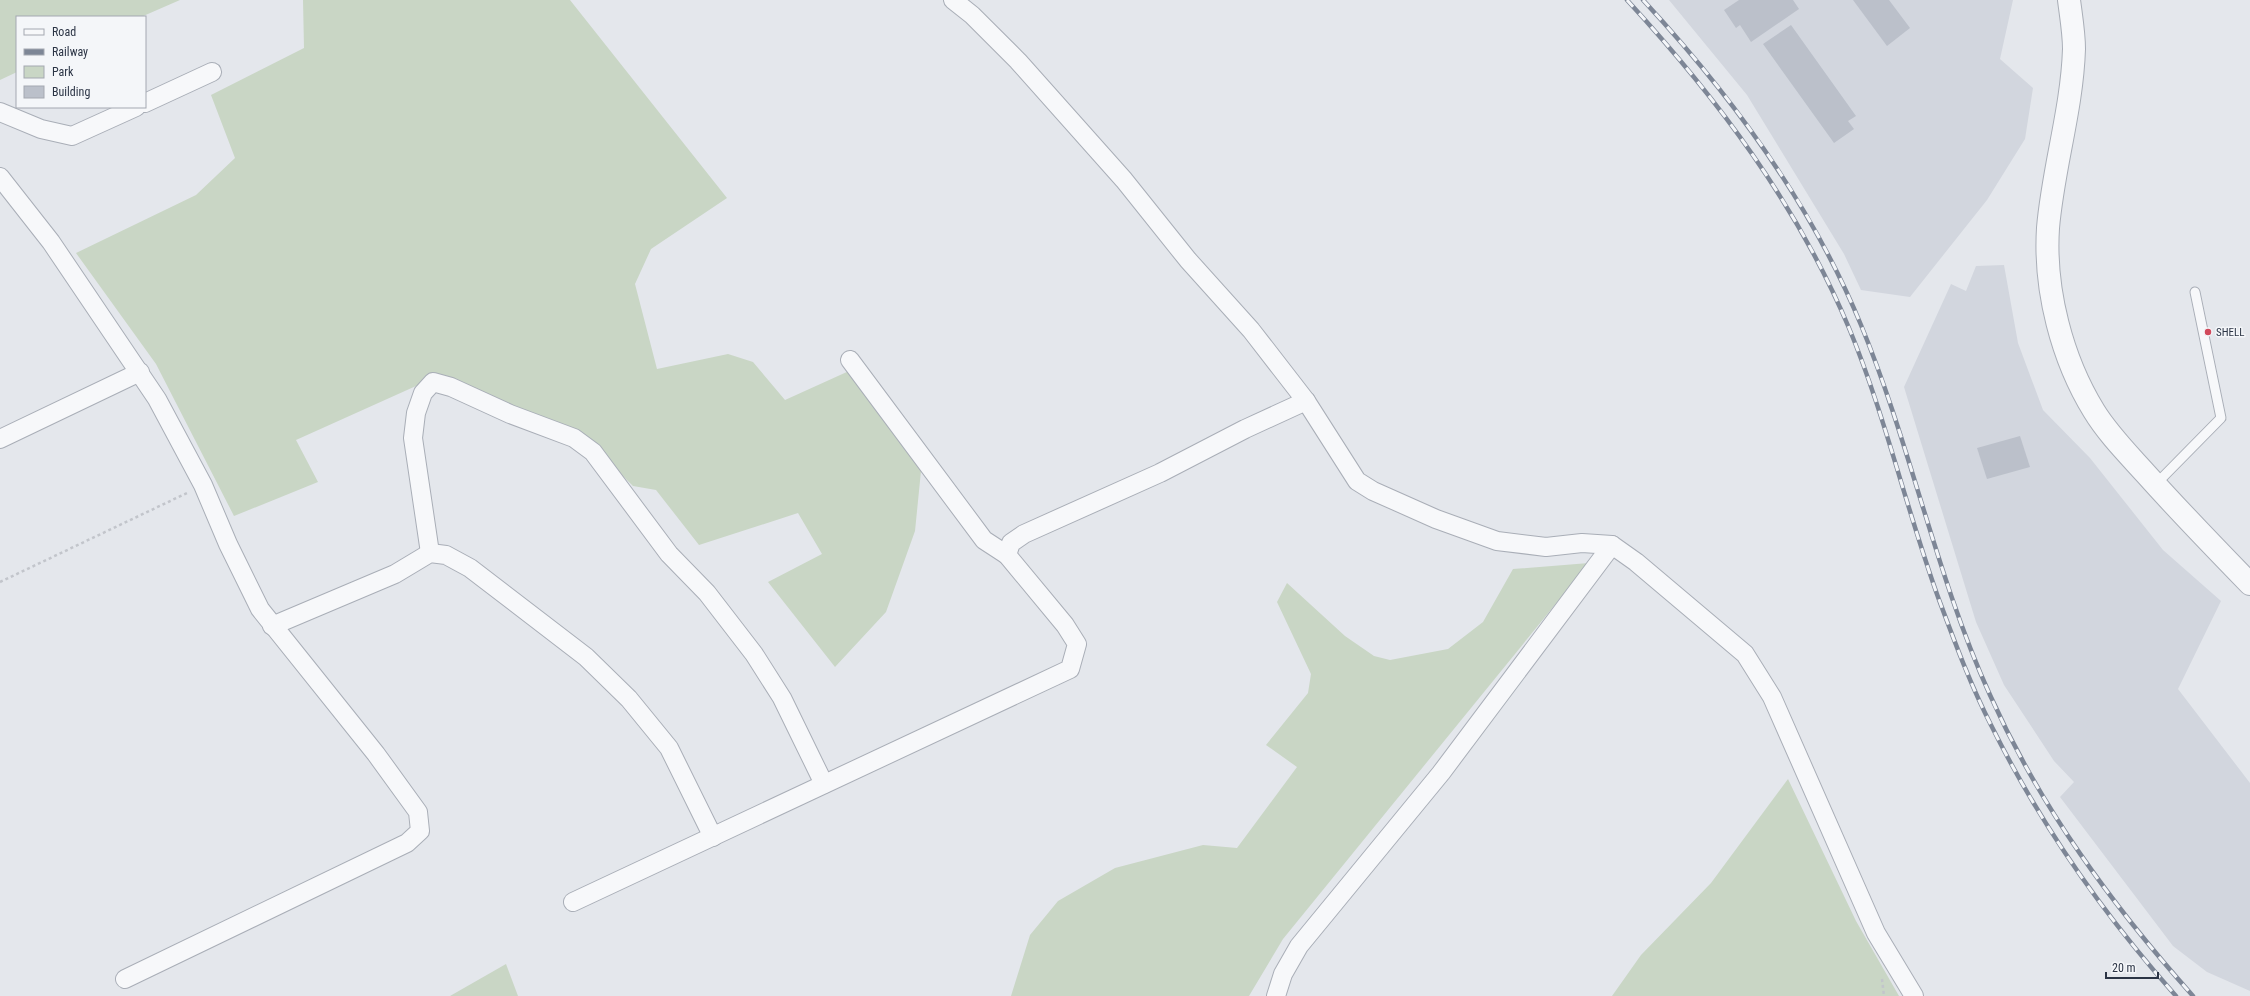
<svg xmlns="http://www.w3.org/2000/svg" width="2250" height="996" font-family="'Roboto Condensed',sans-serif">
<rect width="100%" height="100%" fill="#e4e7ec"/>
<!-- built -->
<g fill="#d2d6de">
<polygon points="1669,0 2013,0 2000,59 2033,88 2025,139 1987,200 1910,297 1861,290 1844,254 1747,95"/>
<polygon points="2004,265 2018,343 2043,410 2090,458 2163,550 2221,601 2178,689 2250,783 2250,991 2207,972 2173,946 2060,797 2074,782 2054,761 2004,685 1976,622 1904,387 1951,284 1966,291 1976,266"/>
</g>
<!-- green -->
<g fill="#c9d6c5">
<polygon points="0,0 180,0 141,17 17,17 17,72 0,80"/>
<polygon points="303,0 570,0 727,198 651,249 635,284 657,369 728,354 753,362 785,400 849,371 921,471 915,531 886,612 835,667 768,582 822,554 798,513 699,545 656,490 633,486 581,435 436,377 296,440 318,482 234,516 156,364 76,253 196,195 235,158 211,95 304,48"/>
<polygon points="1589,563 1283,939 1249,996 1011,996 1030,935 1058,901 1115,868 1203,845 1237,848 1297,767 1266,745 1308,693 1311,674 1277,602 1287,583 1345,636 1374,656 1390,660 1448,649 1483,622 1513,569"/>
<polygon points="1788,779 1856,921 1899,996 1612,996 1641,955 1711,883"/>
<polygon points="506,964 518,996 450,996"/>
</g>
<!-- building -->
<g fill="#bbc0ca">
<polygon points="1739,0 1793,0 1799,9 1751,42 1740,25 1736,28 1724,10"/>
<polygon points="1853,0 1889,0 1910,28 1887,46"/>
<polygon points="1791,25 1856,116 1848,121 1854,129 1834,143 1763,44"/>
<polygon points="2020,436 2030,467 1987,479 1977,448"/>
</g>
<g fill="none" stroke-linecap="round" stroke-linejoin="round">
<defs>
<polyline id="service" points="2155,485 2221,418 2195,292"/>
<g id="minor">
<polyline points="953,0 972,15 1018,61 1124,180 1188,260 1251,330 1306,401 1357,481 1373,491 1436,519 1497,541 1546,547 1582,543 1612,545 1636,562 1745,654 1772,697 1876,933 1914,996"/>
<polyline points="145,103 212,72"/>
<polyline points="0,112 41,129 72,136 136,107"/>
<polyline points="0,177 51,242 157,399 203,485 228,544 260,609 376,754 418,812 420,831 407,843 125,979"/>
<polyline points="850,360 984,540 1007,555"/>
<polyline points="0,439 140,372"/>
<polyline points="430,553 413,438 416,413 423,393 433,382 451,387 510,414 574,438 593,452 669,554 707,593 754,654 782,698 824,784"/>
<polyline points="272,626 395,574 430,553 446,555 470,568 586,657 629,699 669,748 713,837"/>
<polyline points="573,902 1070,669 1077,644 1065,625 1007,555 1011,543 1024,534 1160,473 1245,429 1306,401"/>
<polyline points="1276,996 1283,974 1299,946 1441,773 1612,545"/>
</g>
<path id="tertiary" d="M 2069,0 C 2071,16 2074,33 2074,49 C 2072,110 2053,168 2048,228 C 2044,290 2062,359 2094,411 C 2108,434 2128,454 2146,474 C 2180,512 2215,548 2250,584"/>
</defs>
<!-- service casing -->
<use href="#service" stroke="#a9aeb7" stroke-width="11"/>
<!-- minor casing -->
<use href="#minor" stroke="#a9aeb7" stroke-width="20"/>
<!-- tertiary casing -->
<use href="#tertiary" stroke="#a9aeb7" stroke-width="24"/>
<!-- path -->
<g stroke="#c2c5cb" stroke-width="2.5" stroke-dasharray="3 3" stroke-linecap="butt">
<polyline points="0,582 187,493"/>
<polyline points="1882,979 1884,996"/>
</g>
<!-- service -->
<use href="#service" stroke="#f7f8fa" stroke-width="9"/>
<!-- minor -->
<use href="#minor" stroke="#f7f8fa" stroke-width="18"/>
<!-- tertiary -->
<use href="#tertiary" stroke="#f7f8fa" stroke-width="22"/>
<defs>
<g id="rail">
<path d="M 1627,0 C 1717,98 1797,204 1849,328 C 1885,415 1906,508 1938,597 C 1954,640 1970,684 1991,725 C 2040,824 2103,914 2176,996"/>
<path d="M 1643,0 C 1732,96 1811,203 1861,325 C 1911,446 1936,576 1990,695 C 2040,807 2112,905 2193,996"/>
</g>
</defs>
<!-- rail casing -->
<use href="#rail" stroke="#7d8696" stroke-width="4.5"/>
<!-- rail -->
<use href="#rail" stroke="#f4f6f9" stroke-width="3" stroke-dasharray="9" stroke-linecap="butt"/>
</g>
<!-- markers -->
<circle fill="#d1495b" stroke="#f4f6f9" stroke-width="1.5" cx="2208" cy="332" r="4"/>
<g text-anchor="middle" stroke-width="3" stroke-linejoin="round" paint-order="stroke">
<!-- poi labels -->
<g font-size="11" fill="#2b3445" stroke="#f4f6f9" text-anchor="start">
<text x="2216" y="336">SHELL</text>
</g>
</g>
<!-- legend -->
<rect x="16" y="16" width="130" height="92" fill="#f4f6f9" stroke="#a4a8b1"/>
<rect x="24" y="29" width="20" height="6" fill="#f7f8fa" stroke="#a4a8b1"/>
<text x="52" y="36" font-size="12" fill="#2b3445">Road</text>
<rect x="24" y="49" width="20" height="6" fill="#7d8696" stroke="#a4a8b1"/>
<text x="52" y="56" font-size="12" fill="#2b3445">Railway</text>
<rect x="24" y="66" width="20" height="12" fill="#c9d6c5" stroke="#a4a8b1"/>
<text x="52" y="76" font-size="12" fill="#2b3445">Park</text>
<rect x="24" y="86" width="20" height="12" fill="#bbc0ca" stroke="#a4a8b1"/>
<text x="52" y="96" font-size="12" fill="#2b3445">Building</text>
<!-- scale -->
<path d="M2106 972v6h52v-6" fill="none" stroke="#2b3445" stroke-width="2"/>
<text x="2112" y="972" font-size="12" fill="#2b3445" stroke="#f4f6f9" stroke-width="3" paint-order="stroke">20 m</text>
</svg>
